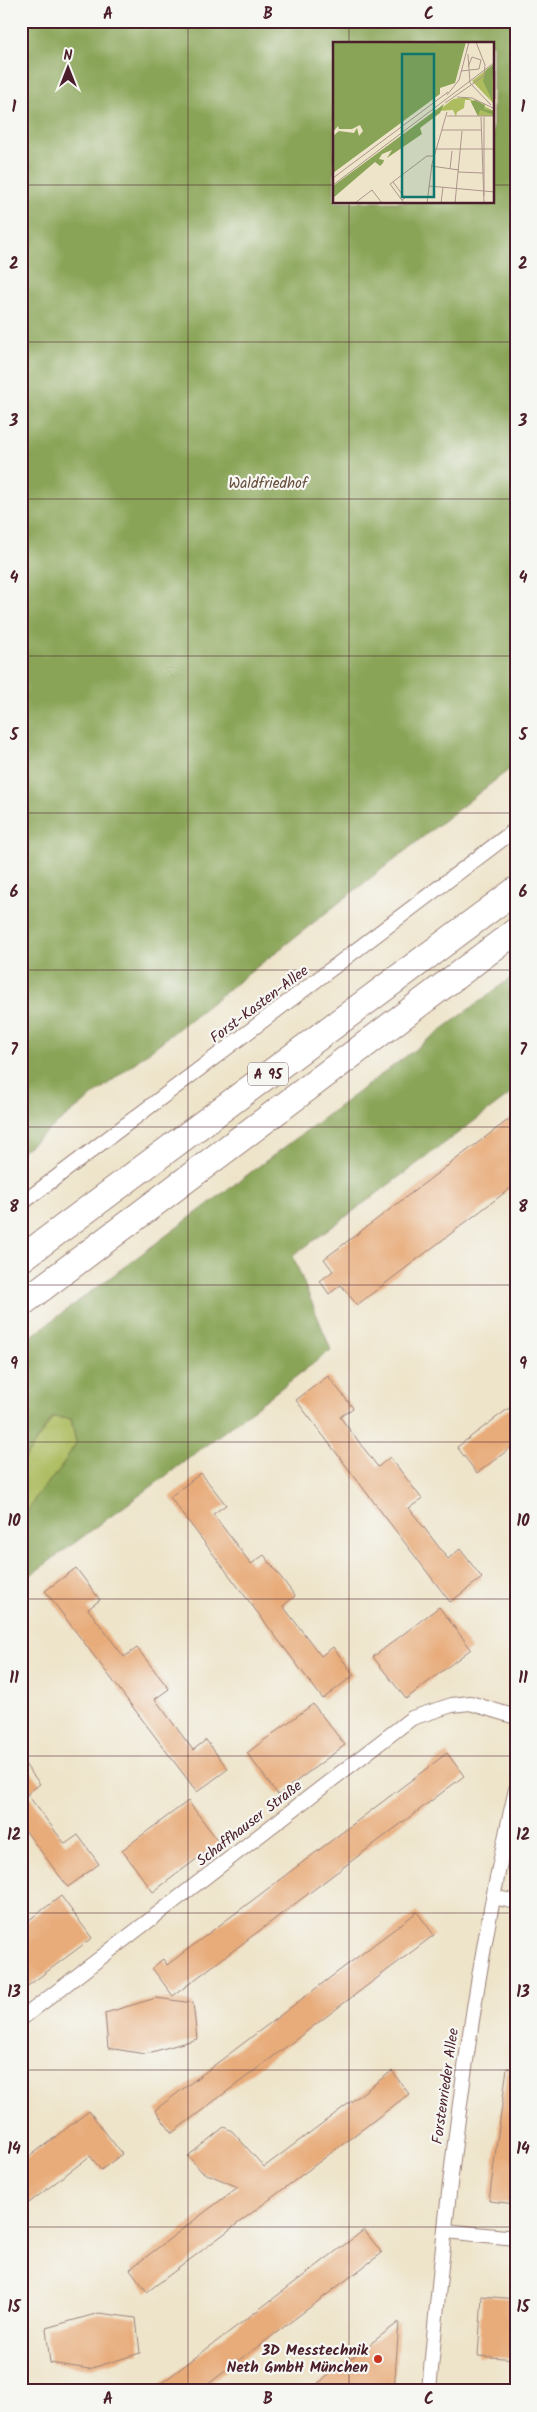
<svg xmlns="http://www.w3.org/2000/svg" width="537" height="2412" font-family="Kalam,sans-serif">
<rect width="100%" height="100%" fill="#f6f6f2"/>
<filter id="ink" filterUnits="userSpaceOnUse"><feTurbulence type="fractalNoise" baseFrequency=".02" numOctaves="2"/><feDisplacementMap in="SourceGraphic" scale="10" xChannelSelector="R" yChannelSelector="G"/><feConvolveMatrix kernelMatrix="1 2 1 2 8 2 1 2 1" color-interpolation-filters="sRGB"/></filter>
<filter id="wash" filterUnits="userSpaceOnUse"><feTurbulence type="fractalNoise" baseFrequency=".0096" numOctaves="4" result="noise"/><feDisplacementMap in="SourceGraphic" scale="20" xChannelSelector="R" yChannelSelector="G"/><feGaussianBlur stdDeviation="1.12" result="paint"/><feColorMatrix in="noise" values="0 0 0 0 0 0 0 0 0 0 0 0 0 0 0 0 0 1.4 0 .05"/><feComposite in="paint" operator="in"/></filter>
<g filter="url(#wash)">
<rect width="100%" height="100%" fill="#eee4ca"/>
<!-- green -->
<polygon fill="#acbc5f" stroke="#7b6e45" points="53,1417 71,1419 76,1443 60,1469 37,1495 21,1523 21,1464"/>
<!-- forest -->
<g fill="#89a456" stroke="#6a6240" fill-rule="evenodd">
<path d="M 21,21 L 516,21 L 516,764 L 21,1152 ZM 334,44 L 493,44 L 493,202 L 334,202 Z"/>
<polygon points="516,974 516,1090 293,1256 331,1350 159,1481 21,1582 21,1523 37,1495 60,1469 76,1443 71,1419 53,1417 21,1464 21,1344"/>
</g>
<g id="blocks">
<!-- building -->
<g fill="#e8ac7a">
<polygon points="516,1114 516,1184 357,1305 341,1285 329,1294 320,1281 333,1271 324,1259"/>
<polygon points="328,1376 353,1408 340,1417 378,1467 390,1457 422,1499 409,1508 448,1559 460,1549 482,1578 450,1602 296,1400"/>
<polygon points="516,1403 516,1444 477,1473 457,1447"/>
<polygon points="201,1473 226,1505 213,1514 251,1564 264,1555 295,1596 283,1606 321,1656 333,1647 354,1675 323,1699 170,1497"/>
<polygon points="76,1568 100,1600 88,1609 124,1657 137,1648 169,1689 155,1699 193,1750 206,1740 228,1769 197,1792 45,1591"/>
<polygon points="439,1607 471,1649 406,1699 373,1657"/>
<polygon points="313,1704 345,1745 278,1795 247,1753"/>
<polygon points="447,1753 464,1776 173,1996 152,1968 163,1959 167,1965"/>
<polygon points="21,1759 40,1784 27,1794 65,1844 78,1835 99,1864 68,1887 21,1825"/>
<polygon points="188,1801 219,1842 153,1892 122,1850"/>
<polygon points="61,1896 92,1938 21,1991 21,1926"/>
<polygon points="417,1912 434,1935 172,2133 155,2110"/>
<polygon points="156,1998 193,2003 197,2039 145,2054 108,2048 105,2013"/>
<polygon points="507,2068 516,2069 516,2204 489,2201"/>
<polygon points="392,2071 409,2094 147,2292 130,2269 238,2187 202,2172 188,2156 224,2127 232,2131 264,2167"/>
<polygon points="89,2111 122,2154 101,2170 90,2156 21,2209 21,2163"/>
<polygon points="364,2230 382,2253 309,2308 199,2391 151,2391"/>
<polygon points="482,2296 516,2299 516,2359 478,2356"/>
<polygon points="99,2313 136,2318 140,2353 89,2369 50,2363 46,2328"/>
<polygon points="399,2322 394,2391 308,2391"/>
</g>
</g>
</g>
<g filter="url(#ink)">
<use href="#blocks" fill-opacity="0" stroke="#9c827a" stroke-width="1"/>
<g fill="none" stroke-linecap="round" stroke-linejoin="round">
<defs>
<g id="street">
<polyline points="21,1204 516,829"/>
<polyline points="493,1897 516,1902"/>
<polyline points="21,2019 412,1718 452,1705 470,1703 516,1717"/>
<polyline points="445,2231 516,2238"/>
<path d="M 429,2391 C 447,2189 470,1988 516,1789"/>
</g>
<g id="highway">
<polyline points="21,1259 516,890"/>
<polyline points="21,1304 516,931"/>
</g>
</defs>
<!-- street casing -->
<use href="#street" stroke="#9c827a" stroke-width="16"/>
<!-- highway casing -->
<use href="#highway" stroke="#9c827a" stroke-width="28"/>
<!-- street -->
<use href="#street" stroke="#fff" stroke-width="14"/>
<!-- highway -->
<use href="#highway" stroke="#fff" stroke-width="26"/>
</g>
</g>
<!-- grid -->
<path fill="none" stroke="#4a1f2b" stroke-width="1" stroke-opacity="0.55" d="M 188,21 L 188,2391M 349,21 L 349,44M 21,185 L 334,185M 493,185 L 516,185M 349,202 L 349,2391M 21,342 L 516,342M 21,499 L 516,499M 21,656 L 516,656M 21,813 L 516,813M 21,970 L 516,970M 21,1127 L 516,1127M 21,1285 L 516,1285M 21,1442 L 516,1442M 21,1599 L 516,1599M 21,1756 L 516,1756M 21,1913 L 516,1913M 21,2070 L 516,2070M 21,2227 L 516,2227"/>
<!-- markers -->
<circle fill="#c8321e" stroke="#f6f6f2" stroke-width="2" cx="378" cy="2359" r="5"/>
<g text-anchor="middle" stroke-width="4.5" stroke-linejoin="round" paint-order="stroke">
<!-- shield labels -->
<rect fill="#f6f6f2" stroke="#7e6067" stroke-width="1" x="248" y="1062.5" width="40" height="23" rx="4"/>
<g font-size="14" font-weight="bold" fill="#4a1f2b">
<text x="268" y="1079">A 95</text>
</g>
<!-- park labels -->
<g font-size="15" fill="#674e3b" stroke="#f6f6f2">
<text x="268" y="488">Waldfriedhof</text>
</g>
<!-- street labels -->
<g font-size="15" fill="#4a1f2b" stroke="#f6f6f2">
<text transform="translate(259 1004) rotate(-37)" y="5">Forst-Kasten-Allee</text>
<text transform="translate(249 1823) rotate(-38)" y="5">Schaffhauser Straße</text>
<text transform="translate(445 2086) rotate(-82)" y="5">Forstenrieder Allee</text>
</g>
<!-- poi labels -->
<g font-size="15" font-weight="bold" fill="#4a1f2b" stroke="#f6f6f2" text-anchor="end">
<text x="368" y="2355">3D Messtechnik<tspan x="368" dy="17">Neth GmbH München</tspan></text>
</g>
</g>
<!-- overview -->
<g transform="translate(333 42)">
<rect width="161" height="161" fill="#eee4ca"/>
<path d="M 161,22 L 161,62 L 139,39 ZM 133,55 L 161,69 L 161,74 L 145,74 L 137,58 L 132,58 L 131,66 L 124,70 L 123,75 L 120,68 L 105,69 L 120,57 Z" fill="#acbc5f"/>
<path d="M 0,0 L 133,0 L 122,41 L 107,46 L 107,52 L 0,131 L 0,94 L 6,89 L 21,91 L 24,86 L 26,94 L 30,89 L 27,83 L 19,87 L 6,87 L 5,84 L 0,90 ZM 161,22 L 159,38 L 159,58 L 150,39 L 153,28 ZM 142,58 L 152,63 L 151,67 L 160,69 L 161,73 L 147,68 L 145,74 L 138,60 ZM 111,62 L 107,71 L 87,86 L 89,92 L 54,116 L 59,108 L 49,112 L 46,117 L 51,118 L 50,121 L 47,124 L 42,120 L 0,156 L 0,144 Z" fill="#89a456"/>
<path fill="none" stroke="#ac958a" stroke-width="1" d="M 135,12 L 137,41 L 158,63M 128,29 L 146,27 L 148,18 L 139,15 L 135,25M 162,29 L 162,57M 114,53 L 126,38 L 136,0M 124,55 L 139,56 L 162,67M 112,61 L 151,34 L 152,23 L 143,0M 114,74 L 162,74M 148,75 L 151,161M 151,75 L 151,154M 109,88 L 148,88M 102,107 L 162,107M 98,124 L 126,128M 117,127 L 119,109M 125,130 L 150,131M 0,136 L 115,50M 60,140 L 72,156 L 69,158M 0,143 L 162,20M 96,144 L 162,150M 22,161 L 39,148 L 49,161M 71,161 L 57,142 L 94,114 L 101,114M 94,161 L 99,122 L 114,70M 108,161 L 110,145M 122,161 L 129,89"/>
<path fill="#0f766e" fill-opacity="0.15" stroke="#0f766e" stroke-width="2.5" d="M 69,12 L 101,12 L 101,155 L 69,155 Z"/>
<rect width="161" height="161" fill="none" stroke="#4a1f2b" stroke-width="2.5"/>
</g>
<!-- margin -->
<rect width="537" height="2412" fill="none" stroke="#f6f6f2" stroke-width="55"/>
<!-- north arrow -->
<g transform="translate(68 68)" stroke="#f6f6f2" stroke-width="4" paint-order="stroke">
<path d="M0-4L9 19L0 12L-9 19Z" fill="#4a1f2b"/>
<text y="-8" font-size="14" font-weight="bold" text-anchor="middle" fill="#4a1f2b">N</text>
</g>
<rect x="28" y="28" width="482" height="2356" fill="none" stroke="#4a1f2b" stroke-width="2"/>
<g font-size="16" text-anchor="middle" font-weight="bold" fill="#4a1f2b">
<text x="108" y="19">A</text>
<text x="268" y="19">B</text>
<text x="429" y="19">C</text>
<text x="14" y="112">1</text>
<text x="523" y="112">1</text>
<text x="14" y="269">2</text>
<text x="523" y="269">2</text>
<text x="14" y="426">3</text>
<text x="523" y="426">3</text>
<text x="14" y="583">4</text>
<text x="523" y="583">4</text>
<text x="14" y="740">5</text>
<text x="523" y="740">5</text>
<text x="14" y="897">6</text>
<text x="523" y="897">6</text>
<text x="14" y="1055">7</text>
<text x="523" y="1055">7</text>
<text x="14" y="1212">8</text>
<text x="523" y="1212">8</text>
<text x="14" y="1369">9</text>
<text x="523" y="1369">9</text>
<text x="14" y="1526">10</text>
<text x="523" y="1526">10</text>
<text x="14" y="1683">11</text>
<text x="523" y="1683">11</text>
<text x="14" y="1840">12</text>
<text x="523" y="1840">12</text>
<text x="14" y="1997">13</text>
<text x="523" y="1997">13</text>
<text x="14" y="2154">14</text>
<text x="523" y="2154">14</text>
<text x="14" y="2312">15</text>
<text x="523" y="2312">15</text>
<text x="108" y="2404">A</text>
<text x="268" y="2404">B</text>
<text x="429" y="2404">C</text>
</g>
</svg>
